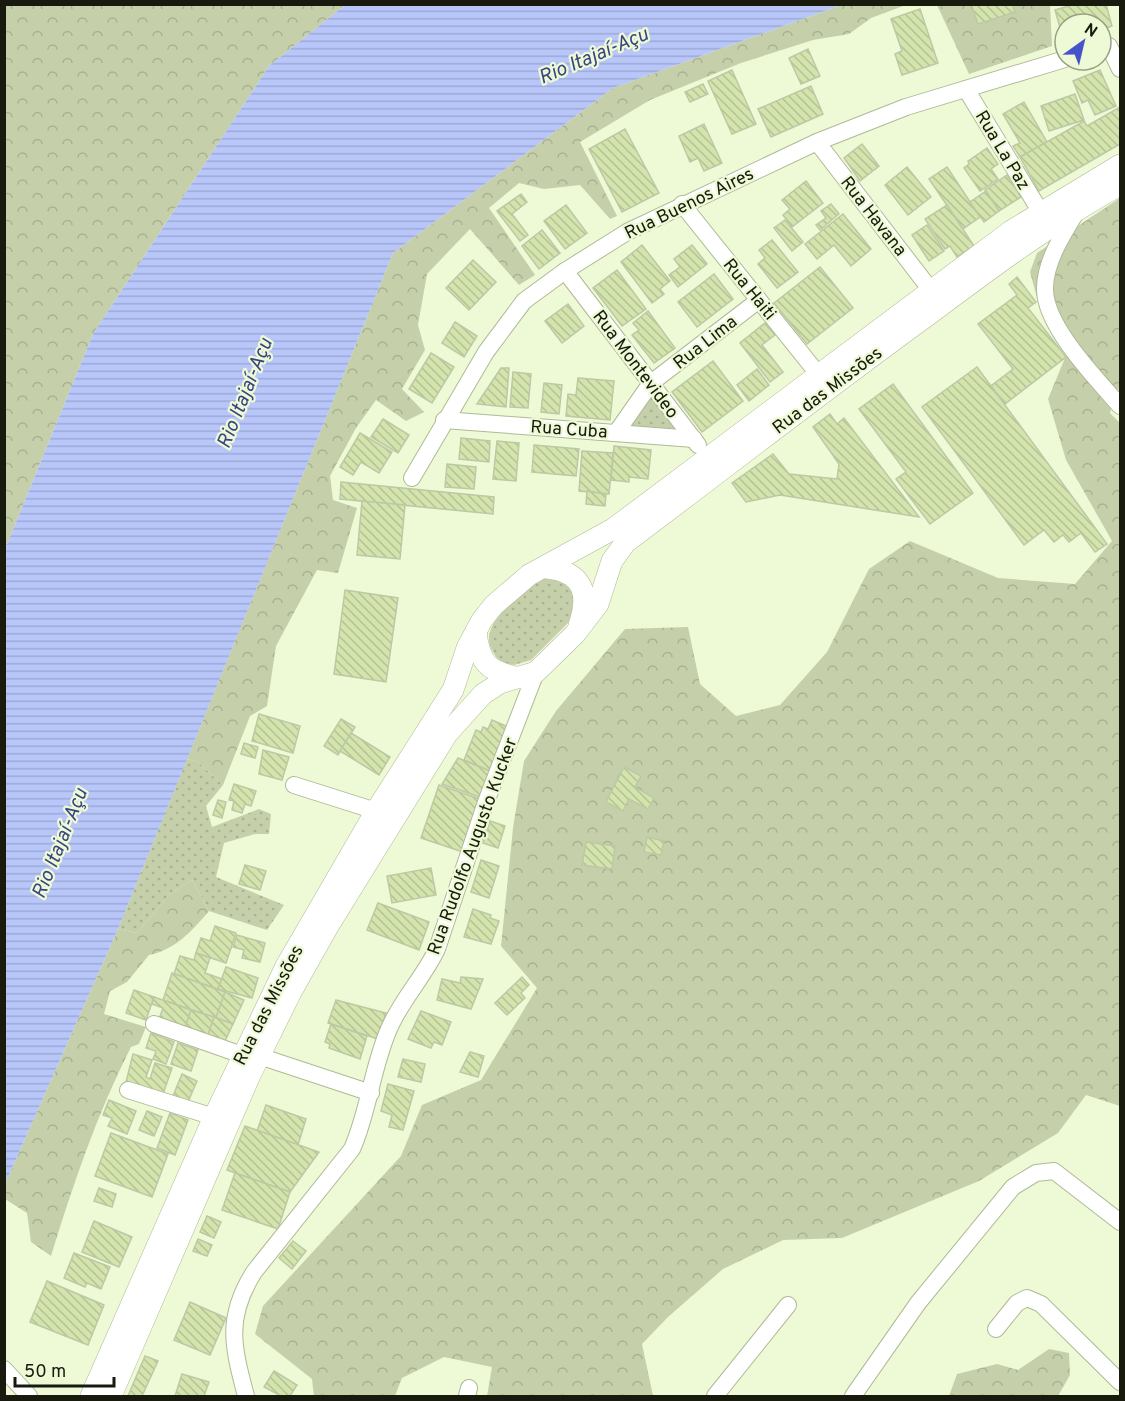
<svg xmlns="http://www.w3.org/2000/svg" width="1125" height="1401" font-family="Overpass,sans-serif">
<defs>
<pattern id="green-dots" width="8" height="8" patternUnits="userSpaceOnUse" patternTransform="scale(1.5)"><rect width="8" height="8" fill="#c5d0ab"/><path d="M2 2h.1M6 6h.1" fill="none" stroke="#a8b292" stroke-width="1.8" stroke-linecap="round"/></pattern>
<pattern id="forest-crowns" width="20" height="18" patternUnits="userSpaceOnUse" patternTransform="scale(1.5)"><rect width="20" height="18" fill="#c5d0ab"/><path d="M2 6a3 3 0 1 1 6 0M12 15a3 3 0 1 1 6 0" fill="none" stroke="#a8b292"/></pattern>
<pattern id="water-rules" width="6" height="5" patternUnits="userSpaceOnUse" patternTransform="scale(1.5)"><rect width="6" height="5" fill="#b8c6fa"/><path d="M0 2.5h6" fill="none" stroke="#9daad5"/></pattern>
<pattern id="building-back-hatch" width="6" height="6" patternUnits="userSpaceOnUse" patternTransform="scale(1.5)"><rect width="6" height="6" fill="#d4e4ad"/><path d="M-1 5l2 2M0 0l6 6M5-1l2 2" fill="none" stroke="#b5c394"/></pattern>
</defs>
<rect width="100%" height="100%" fill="#eef9d5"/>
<!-- green -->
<g fill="url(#green-dots)">
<polygon points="653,392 679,429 627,426"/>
<path d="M 556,577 L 573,591 L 576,605 L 572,619 L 531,660 L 514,665 L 500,662 C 493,653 486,643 490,632 C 498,607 530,578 556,577 Z"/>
<polygon points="187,759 198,762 223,785 206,806 212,827 259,809 271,814 269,834 255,834 224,843 216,877 284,905 267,930 209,911 192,880 170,894 137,933 118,929"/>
</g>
<!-- forest -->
<g fill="url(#forest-crowns)">
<polygon points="5,5 345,5 269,66 93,334 5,549"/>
<polygon points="841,5 906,5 871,18 849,34 813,40 741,63 650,100 580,142 617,216 610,219 580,185 544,189 519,183 489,208 535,275 519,285 470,229 427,274 418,325 425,350 402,389 424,412 406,421 376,400 356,428 330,476 333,500 357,508 338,573 317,570 276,646 267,706 250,716 223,785 198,762 187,759 393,253 613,88"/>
<polygon points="937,5 1050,5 1052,46 969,74"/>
<polygon points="1120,198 1120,385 1110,413 1120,423 1120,1106 1086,1095 1058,1133 979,1181 842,1238 783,1240 723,1269 668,1317 642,1344 653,1396 487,1396 492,1367 444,1357 402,1378 395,1396 314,1396 312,1379 255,1334 263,1306 401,1156 422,1105 481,1080 537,988 501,946 513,828 524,761 556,711 625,629 688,627 700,684 736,716 780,705 827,652 869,569 910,541 998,578 1075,584 1112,541 1066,460 1048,399 1067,353 1039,305 1030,272 1037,253"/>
<path d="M 192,880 L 209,911 C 192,931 175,950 149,955 L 127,982 L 110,991 L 104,1014 L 146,1027 L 139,1044 L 131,1047 C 97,1114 73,1184 51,1256 L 31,1242 L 27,1213 L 5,1199 L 5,1184 L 118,929 L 137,933 L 170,894 Z"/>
<polygon points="1049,1349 1069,1353 1070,1375 1058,1396 949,1396 957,1374 997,1364 1018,1370"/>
</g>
<!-- water -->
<polygon fill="url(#water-rules)" points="345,5 841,5 613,88 393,253 118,929 5,1184 5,549 93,334 269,66"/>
<!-- building -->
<g fill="url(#building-back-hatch)" stroke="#bdc8a5" stroke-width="1.5">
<polygon points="971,4 1012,4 1015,12 978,24"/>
<polygon points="1075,4 1106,4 1112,26 1101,30 1101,24 1065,24 1063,38 1055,10"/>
<polygon points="920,9 938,63 902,75 895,54 902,51 891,19"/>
<polygon points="808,49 820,76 801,84 789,58"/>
<polygon points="732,70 756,124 732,134 708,81"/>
<polygon points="1100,70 1116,106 1095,115 1088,100 1082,103 1073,81"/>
<polygon points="703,84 708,94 690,102 685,92"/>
<polygon points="811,86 823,114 771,137 758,109"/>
<polygon points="1075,94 1084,120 1049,131 1041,106"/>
<polygon points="1024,102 1047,142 1020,157 1013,146 1020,143 1003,114"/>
<polygon points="1120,107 1120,144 1039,191 1020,157 1084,121 1087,126"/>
<polygon points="704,124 722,163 704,171 698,158 690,162 679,136"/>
<polygon points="625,129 659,193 622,212 589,149"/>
<polygon points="862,144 879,166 860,181 844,158"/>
<polygon points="987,148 998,164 991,169 998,179 980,191 964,168 969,164 968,161"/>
<polygon points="907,167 931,197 908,215 885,185"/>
<polygon points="947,167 980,217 963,229 929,179"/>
<polygon points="1007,175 1021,197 999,211 985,190"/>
<polygon points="806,181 823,203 792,227 783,215 790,209 782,200"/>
<polygon points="986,191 999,211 984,222 970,202"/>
<polygon points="521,194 527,202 512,214 528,235 520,241 497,211"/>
<polygon points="831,204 839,214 820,230 816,225 826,218 821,211"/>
<polygon points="566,205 587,233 565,249 544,221"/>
<polygon points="947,205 974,246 957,257 950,246 945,249 925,219"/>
<polygon points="843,214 871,249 851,266 834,245 817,259 805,244"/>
<polygon points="785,220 803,242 792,251 774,228"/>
<polygon points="927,225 944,251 929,261 912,235"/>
<polygon points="542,230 560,253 539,269 522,246"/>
<polygon points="772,240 798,272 777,288 758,264 765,258 759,250"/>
<polygon points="642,245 670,281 660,289 664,294 652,303 621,262"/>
<polygon points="692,245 707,264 678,287 669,275 680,267 674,259"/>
<polygon points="473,260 496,282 469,310 446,288"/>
<polygon points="820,267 853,308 807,344 774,303"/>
<polygon points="617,270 646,309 622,326 593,288"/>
<polygon points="714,274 733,299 697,327 678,302"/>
<polygon points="1017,277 1036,302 1028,308 1066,357 1005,404 991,386 1013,369 978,324 1017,295 1009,284"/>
<polygon points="568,304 584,326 562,343 545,321"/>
<polygon points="648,311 675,348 654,363 632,335 639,330 633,323"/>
<polygon points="455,322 477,336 464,357 442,343"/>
<polygon points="765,323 775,335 762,345 783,372 770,382 740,343"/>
<polygon points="431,353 454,367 432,403 409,389"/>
<polygon points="713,361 743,401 702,432 672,392"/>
<polygon points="977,367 1107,544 1095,552 1081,533 1069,542 1063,535 1054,542 1044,530 1024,545 922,407"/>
<polygon points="501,368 509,368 506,407 477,404"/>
<polygon points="757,369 769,385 749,401 737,385"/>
<polygon points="513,372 531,374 528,408 510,407"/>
<polygon points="578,378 614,381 610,420 566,416 568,394 576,395"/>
<polygon points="544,383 562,385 559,414 541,412"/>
<polygon points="893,384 973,493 930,524 896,479 906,472 859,409"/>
<polygon points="830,414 837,424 844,418 919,517 780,495 746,502 732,483 773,454 789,474 837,479 839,464 813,427"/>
<polygon points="383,419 409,435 398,453 371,437"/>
<polygon points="360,433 392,452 379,473 361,462 353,475 340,467"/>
<polygon points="461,438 490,441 489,462 459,459"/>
<polygon points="497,441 519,443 516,481 493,479"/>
<polygon points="534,445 579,449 576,476 532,472"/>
<polygon points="614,446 651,450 648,479 629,477 629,482 611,480"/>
<polygon points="582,451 613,453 609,494 579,491"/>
<polygon points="447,464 476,467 474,489 445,487"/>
<polygon points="341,482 494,497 493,514 340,499"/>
<polygon points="587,491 606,494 605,506 586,504"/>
<polygon points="362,501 405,505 400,559 357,555"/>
<polygon points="345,590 398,598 386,682 334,674"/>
<polygon points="259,714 300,726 293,753 252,741"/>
<polygon points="341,719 355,727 338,755 324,746"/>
<polygon points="492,720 508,727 490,771 464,760 476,730 481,732 483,727 488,729"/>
<polygon points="351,733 390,757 379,775 340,751"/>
<polygon points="244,743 258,747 255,758 241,754"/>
<polygon points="263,750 289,757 282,780 259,774"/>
<polygon points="458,758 490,771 480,797 442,784"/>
<polygon points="624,767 641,776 635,787 654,798 648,809 629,799 623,811 606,802"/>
<polygon points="234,784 256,791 251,806 245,804 242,813 232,810 234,801 229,800"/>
<polygon points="439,785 480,799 463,852 421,838"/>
<polygon points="218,800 226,802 222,818 213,815"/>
<polygon points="490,821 505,826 498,848 483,843"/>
<polygon points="647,837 664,841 661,855 644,852"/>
<polygon points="586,842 615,846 612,869 582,865"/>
<polygon points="481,860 499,866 489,898 471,892"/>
<polygon points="245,865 266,871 260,890 239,884"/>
<polygon points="431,868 436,895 392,903 387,876"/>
<polygon points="378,903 429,922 419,950 367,930"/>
<polygon points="473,909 491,915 490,918 499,921 491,944 464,937"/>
<polygon points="215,926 236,933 226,963 196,953 201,938 210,941"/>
<polygon points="237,935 265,943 260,962 242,958 244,950 233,947"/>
<polygon points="196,953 210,958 205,973 222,979 218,989 174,974 180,956 194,960"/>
<polygon points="226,967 258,978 252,998 218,989"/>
<polygon points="172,973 225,992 216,1018 163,1000"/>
<polygon points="461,977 483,979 471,1009 437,1000 442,979 460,983"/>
<polygon points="522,977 529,985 521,993 525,998 507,1015 495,1003"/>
<polygon points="134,990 154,997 146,1020 126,1013"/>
<polygon points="225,992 244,1000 233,1024 216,1018"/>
<polygon points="154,997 191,1010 185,1028 159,1019 163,1008 152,1004"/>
<polygon points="336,1000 386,1013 378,1039 328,1023"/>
<polygon points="191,1010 214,1017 208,1035 185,1028"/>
<polygon points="421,1011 451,1022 442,1045 434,1042 431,1048 408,1039"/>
<polygon points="214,1017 233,1024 225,1041 208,1035"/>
<polygon points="331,1024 367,1036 360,1059 329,1048 330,1044 325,1042"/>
<polygon points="151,1033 174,1042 166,1064 153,1059 156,1051 146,1048"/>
<polygon points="178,1043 198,1050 191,1071 171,1064"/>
<polygon points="470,1052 484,1056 478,1077 460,1072"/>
<polygon points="133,1054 152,1060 146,1077 150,1079 155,1063 172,1068 163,1094 126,1082"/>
<polygon points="403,1059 425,1064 421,1082 398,1077"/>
<polygon points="182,1074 197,1081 188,1102 173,1096"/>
<polygon points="388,1084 414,1091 403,1130 389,1127 392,1115 381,1111"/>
<polygon points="109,1100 136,1111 127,1134 108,1126 112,1118 103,1115"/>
<polygon points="266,1105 306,1119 298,1145 257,1131"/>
<polygon points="147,1111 162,1117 154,1136 139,1130"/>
<polygon points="170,1113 188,1120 175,1155 157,1148"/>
<polygon points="245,1126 319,1152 290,1192 227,1170"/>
<polygon points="111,1133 168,1154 152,1197 95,1176"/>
<polygon points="235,1173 290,1192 278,1229 222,1210"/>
<polygon points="99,1188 116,1194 112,1207 94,1201"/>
<polygon points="207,1216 221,1222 214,1238 200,1232"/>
<polygon points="94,1221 132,1237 119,1267 82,1252"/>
<polygon points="198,1239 212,1245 207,1256 193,1251"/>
<polygon points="293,1241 306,1251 292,1269 279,1258"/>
<polygon points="74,1253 110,1267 101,1289 87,1283 85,1287 64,1278"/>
<polygon points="47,1281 104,1305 88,1345 30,1322"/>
<polygon points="190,1302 226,1318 210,1355 174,1340"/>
<polygon points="145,1356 158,1361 142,1396 128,1396"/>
<polygon points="274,1371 297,1385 290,1396 281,1396 264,1387"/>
<polygon points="182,1374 209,1382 204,1396 175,1396"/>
</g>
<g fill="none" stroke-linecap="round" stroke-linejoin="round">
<defs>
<g id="minor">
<polyline points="1109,46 1120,69"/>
<polyline points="966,89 1040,211"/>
<polyline points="817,142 930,289"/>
<polyline points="682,204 818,374"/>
<path d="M 1077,211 C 1063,234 1046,260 1045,287 C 1043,325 1097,379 1120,406"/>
<polyline points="565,271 698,445"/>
<polyline points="444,420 694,439"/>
<polyline points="616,433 651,383 759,300"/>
<polyline points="412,478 486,352 524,301 565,271 627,232 817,142 906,107 1065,59"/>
<polyline points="294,785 376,811"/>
<polyline points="154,1024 242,1055"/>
<polyline points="259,1056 371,1093"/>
<polyline points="128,1090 214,1117"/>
<polyline points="996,1329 1017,1303 1027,1298 1041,1304 1120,1382"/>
<polyline points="4,1369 29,1396"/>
<path d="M 246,1396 C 233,1347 225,1318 254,1272 L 352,1149 C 369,1111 372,1067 389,1029 C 401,1000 424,977 437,949 L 486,802 L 536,672"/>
<polyline points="467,1396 469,1388"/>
<polyline points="715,1396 788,1305"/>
<polyline points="853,1396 918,1303 1013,1187 1036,1173 1054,1171 1120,1222"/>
</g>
<g id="major">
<path d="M 547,568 C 583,572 590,593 579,625"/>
<path d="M 476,631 C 479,663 488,672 520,678"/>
<polyline points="91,1396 214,1117 286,966 376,811 453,690 467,648 482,620 494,605 529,575 613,529 1011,231 1120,165"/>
<path d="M 111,1396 L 250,1075 L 291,992 L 327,928 L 447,734 L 483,694 L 500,683 L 536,672 L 575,634 L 598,604 L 612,561 L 625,543 C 726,467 826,389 928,315 C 990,269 1052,222 1120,185"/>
</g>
</defs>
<!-- minor casing -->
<use href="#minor" stroke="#afba97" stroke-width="18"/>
<!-- major casing -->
<use href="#major" stroke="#afba97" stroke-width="22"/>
<!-- minor -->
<use href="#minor" stroke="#fff" stroke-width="16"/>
<!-- major -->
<use href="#major" stroke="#fff" stroke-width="21"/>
</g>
<g text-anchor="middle" stroke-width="4.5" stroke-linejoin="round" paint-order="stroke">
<!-- street labels -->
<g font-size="18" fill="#171a0d" stroke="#eef9d5">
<text transform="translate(1003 150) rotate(59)" y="6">Rua La Paz</text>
<text transform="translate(689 203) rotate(-26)" y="6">Rua Buenos Aires</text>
<text transform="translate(874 216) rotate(52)" y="6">Rua Havana</text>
<text transform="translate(750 289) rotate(51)" y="6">Rua Haiti</text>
<text transform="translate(705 342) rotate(-38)" y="6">Rua Lima</text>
<text transform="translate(636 364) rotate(53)" y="6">Rua Montevideo</text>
<text transform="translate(827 390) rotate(-37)" y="6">Rua das Missões</text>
<text transform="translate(569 429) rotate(4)" y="6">Rua Cuba</text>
<text transform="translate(472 846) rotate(-70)" y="6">Rua Rudolfo Augusto Kucker</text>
<text transform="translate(268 1005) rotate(-63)" y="6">Rua das Missões</text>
</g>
<!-- water labels -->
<g font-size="20" font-style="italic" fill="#394583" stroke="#eef9d5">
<text transform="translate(593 55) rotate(-23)" y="7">Rio Itajaí-Açu</text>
<text transform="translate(244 393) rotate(-68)" y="7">Rio Itajaí-Açu</text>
<text transform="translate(59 843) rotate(-68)" y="7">Rio Itajaí-Açu</text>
</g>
</g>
<!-- border -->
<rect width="1125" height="1401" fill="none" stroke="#171a0d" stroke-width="12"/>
<!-- north arrow -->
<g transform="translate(1083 42) rotate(34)"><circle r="28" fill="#eef9d5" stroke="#98a085" stroke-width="1.5"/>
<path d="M0-4.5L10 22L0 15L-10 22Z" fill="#4555c9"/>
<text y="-9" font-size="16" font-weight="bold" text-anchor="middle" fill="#171a0d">N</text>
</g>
<!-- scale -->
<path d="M15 1377v9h99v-9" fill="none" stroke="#171a0d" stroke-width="3"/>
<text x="24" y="1377" font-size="18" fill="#171a0d" stroke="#eef9d5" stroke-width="4.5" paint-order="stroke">50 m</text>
</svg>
